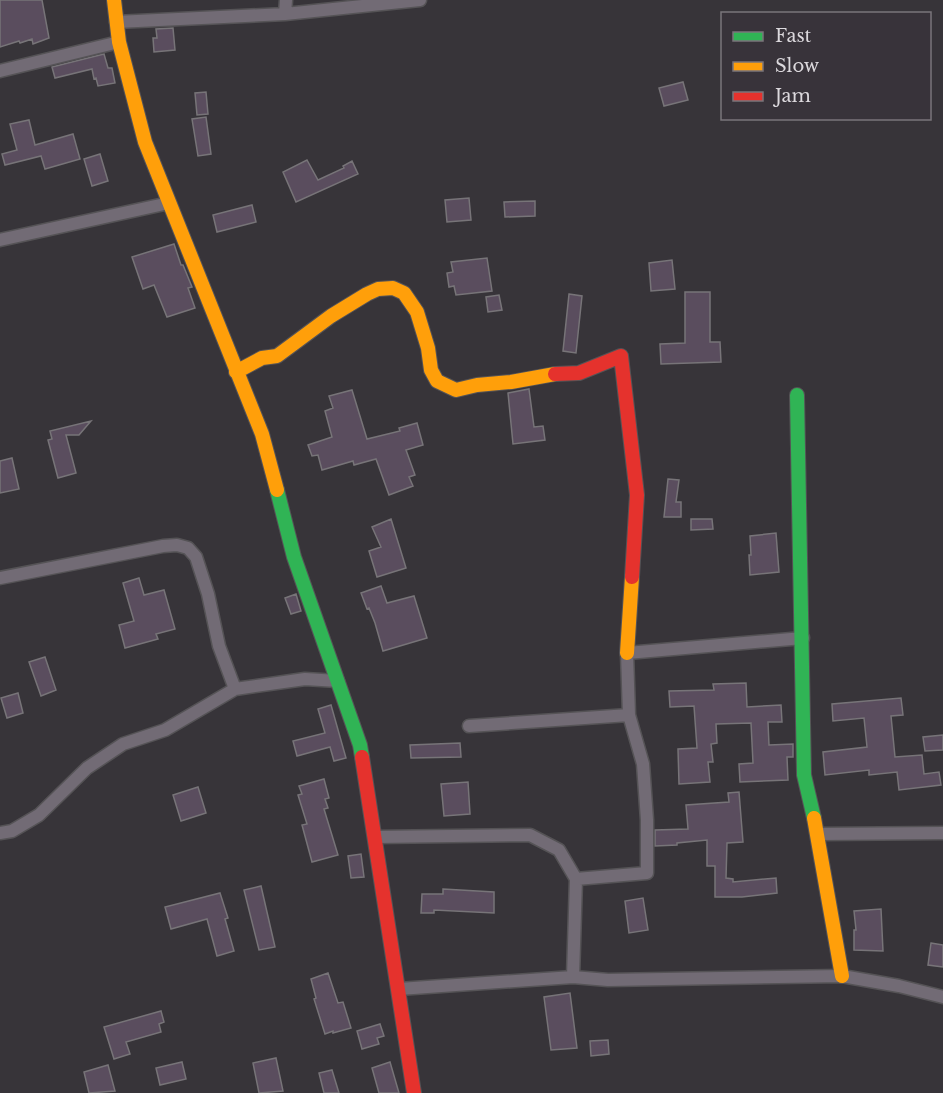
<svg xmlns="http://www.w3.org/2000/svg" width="943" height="1093" font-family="'Libre Baskerville',serif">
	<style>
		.building { fill: #5a4d5e; stroke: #777478; stroke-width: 1.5 }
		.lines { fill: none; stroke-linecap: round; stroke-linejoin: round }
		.street-casing { stroke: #555356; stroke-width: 15 }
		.fast-casing { stroke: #555356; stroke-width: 16 }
		.slow-casing { stroke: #555356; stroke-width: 16 }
		.jam-casing { stroke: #555356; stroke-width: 16 }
		.street { stroke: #726b75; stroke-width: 12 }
		.fast { stroke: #30b455; stroke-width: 14 }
		.slow { stroke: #ff9f0a; stroke-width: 14 }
		.jam { stroke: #e5322d; stroke-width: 14 }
	</style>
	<rect width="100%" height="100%" fill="#373439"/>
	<!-- building -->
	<path class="building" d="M0 0H42L49 38 33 44 32 39 20 43 19 41 0 47Z
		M173 28 175 50 154 52 153 38H157L156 29Z
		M104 54 108 68H112L115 83 98 86 96 78 94 79 92 69 55 78 52 67Z
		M683 82 688 100 664 106 659 88Z
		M206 92 208 114 197 115 195 93Z
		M206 117 211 154 198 156 192 119Z
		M29 120 35 145 73 134 80 159 45 169 41 156 5 165 2 154 17 150 10 124Z
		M100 154 108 181 92 186 84 159Z
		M307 160 318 180 344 168 343 166 352 161 358 174 296 202 283 172Z
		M469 198 471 220 447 222 445 200Z
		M535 201V216L505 217 504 202Z
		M252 205 256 222 217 232 213 215Z
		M174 244 181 265H183L192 287 188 288 195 308 167 317 154 285 143 289 132 257Z
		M487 258 492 291 456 295 454 286 449 287 447 273 453 272 451 262Z
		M672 260 675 289 651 291 649 263Z
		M685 292H710V342H720L721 362 661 364 660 344 685 343Z
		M569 294 582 296 576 353 563 351Z
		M499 295 502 310 488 312 486 297Z
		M529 389 534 427 543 426 545 440 513 444 508 393Z
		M352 390 367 439 400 431 399 428 417 423 423 445 406 450 415 475 409 477 413 486 389 495 376 459 354 465 353 461 322 470 318 455 312 456 308 445 332 437 325 411 333 408 329 396Z
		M91 421 79 435H66L76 473 58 478 48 440 52 439 50 431Z
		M12 458 19 489 0 493V461Z
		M668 479 679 480 676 502H681V517H664Z
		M391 519 406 568 377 577 369 551 381 547 372 527Z
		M691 519H712L713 529 691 530Z
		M776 533 779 572 750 575 749 555H751L750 536Z
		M139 578 144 595 164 590 175 629 156 634 158 639 125 648 119 625 134 621 123 583Z
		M381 586 387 603 414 596 427 638 383 651 375 623 369 608 367 609 361 593Z
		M296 594 301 611 291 614 285 598Z
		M45 657 56 690 41 696 29 662Z
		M746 683 747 707 781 705 782 722H768L769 745 793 744V757H787L788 780 740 782 739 764 753 763 751 723 716 724 717 743 711 744 713 762H708L710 782 679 784 678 749 697 748 694 706 670 707 669 691 714 690 713 684Z
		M18 693 23 713 7 718 1 698Z
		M901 698 903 715 891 716 895 757 922 755 924 774 939 772 941 785 899 790 897 772 869 775V770L825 775 823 752 867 747 864 718 833 721 832 704Z
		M331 705 346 758 334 761 330 747 297 756 293 741 325 733 318 709Z
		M943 735V750L925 751 923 737Z
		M460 743 461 757 411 758 410 745Z
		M324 779 329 798 325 799 328 808 324 809 338 855 312 862 302 825 307 824 298 795 302 794 299 786Z
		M468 782 470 814 444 816 441 784Z
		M198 787 206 813 181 821 173 795Z
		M739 792 743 842 727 843 726 878 733 879V882L776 878 777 893 742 897H715V866H707V840L677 843V845L655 846V830L688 829 686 805 729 802 728 793Z
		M361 854 364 877 351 878 348 856Z
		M261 886 275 947 259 950 244 890Z
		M443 889 494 892V913L434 910V913H421L422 894H443Z
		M220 893 228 918 225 919 234 951 217 956 207 919 171 929 165 907Z
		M643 898 648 930 629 933 625 901Z
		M881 909 883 951 854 950V930H856L854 911Z
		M931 943 943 945V967L928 965Z
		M328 973 338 1003 343 1002 351 1028 333 1033V1031L325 1034 314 999 316 998 311 979Z
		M570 993 577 1048 551 1050 544 997Z
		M161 1011 164 1022 159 1024 161 1032 126 1042 130 1054 114 1059 104 1027Z
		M380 1024 384 1036 377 1038 379 1044 362 1049 357 1031Z
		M608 1040 609 1054 591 1056 590 1041Z
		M276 1058 283 1091 259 1093 253 1063Z
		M182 1062 186 1079 160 1085 156 1068Z
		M390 1062 399 1093H379L372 1068Z
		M108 1065 115 1091 89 1093 84 1072Z
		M332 1070 339 1093H324L319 1073Z"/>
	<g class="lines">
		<defs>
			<path id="street" d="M285 14 286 0
				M116 22 285 14 420 0
				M0 71 119 42
				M0 240 169 203
				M0 578 163 546 177 545 188 548 196 557 208 594 219 646 235 689
				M469 726 629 715 627 653 803 638
				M0 833 12 831 39 815 87 768 123 744 165 730 235 689 305 679 338 681
				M818 834 943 833
				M375 837 530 835 559 850 576 879 573 977
				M576 879 647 873V820L643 764 629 715
				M399 989 573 977 608 980 842 976 899 986 943 997"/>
			<path id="fast" d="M797 395 804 775 814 818
				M277 490 294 557 360 745 362 757"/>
			<path id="slow" d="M114 0 119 42 145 142 262 434 277 490
				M236 372 262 358 277 356 331 316 367 294 378 289 393 288 404 293 417 312 428 348 431 370 437 381 456 390 477 385 511 382 555 374
				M627 653 632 577
				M814 818 842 976"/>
			<path id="jam" d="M555 374 579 373 621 356 637 495 632 577
				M362 757 414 1093"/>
		</defs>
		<!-- street casing -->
		<use href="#street" class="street-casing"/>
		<!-- fast casing -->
		<use href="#fast" class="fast-casing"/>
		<!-- slow casing -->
		<use href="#slow" class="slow-casing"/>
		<!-- jam casing -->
		<use href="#jam" class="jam-casing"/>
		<!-- street -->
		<use href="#street" class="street"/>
		<!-- fast -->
		<use href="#fast" class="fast"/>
		<!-- slow -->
		<use href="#slow" class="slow"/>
		<!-- jam -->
		<use href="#jam" class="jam"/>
	</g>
	<!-- legend -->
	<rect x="721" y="12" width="210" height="108" fill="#38333a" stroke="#7a757b" stroke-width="1.5"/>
	<rect x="733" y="32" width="30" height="9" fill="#30b455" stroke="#7a757b" stroke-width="1.5"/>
	<text x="775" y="42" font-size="18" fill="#dcd9dd">Fast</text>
	<rect x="733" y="62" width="30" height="9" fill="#ff9f0a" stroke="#7a757b" stroke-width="1.5"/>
	<text x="775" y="72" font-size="18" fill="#dcd9dd">Slow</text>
	<rect x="733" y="92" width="30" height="9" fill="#e5322d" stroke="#7a757b" stroke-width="1.5"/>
	<text x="775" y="102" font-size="18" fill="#dcd9dd">Jam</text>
</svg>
